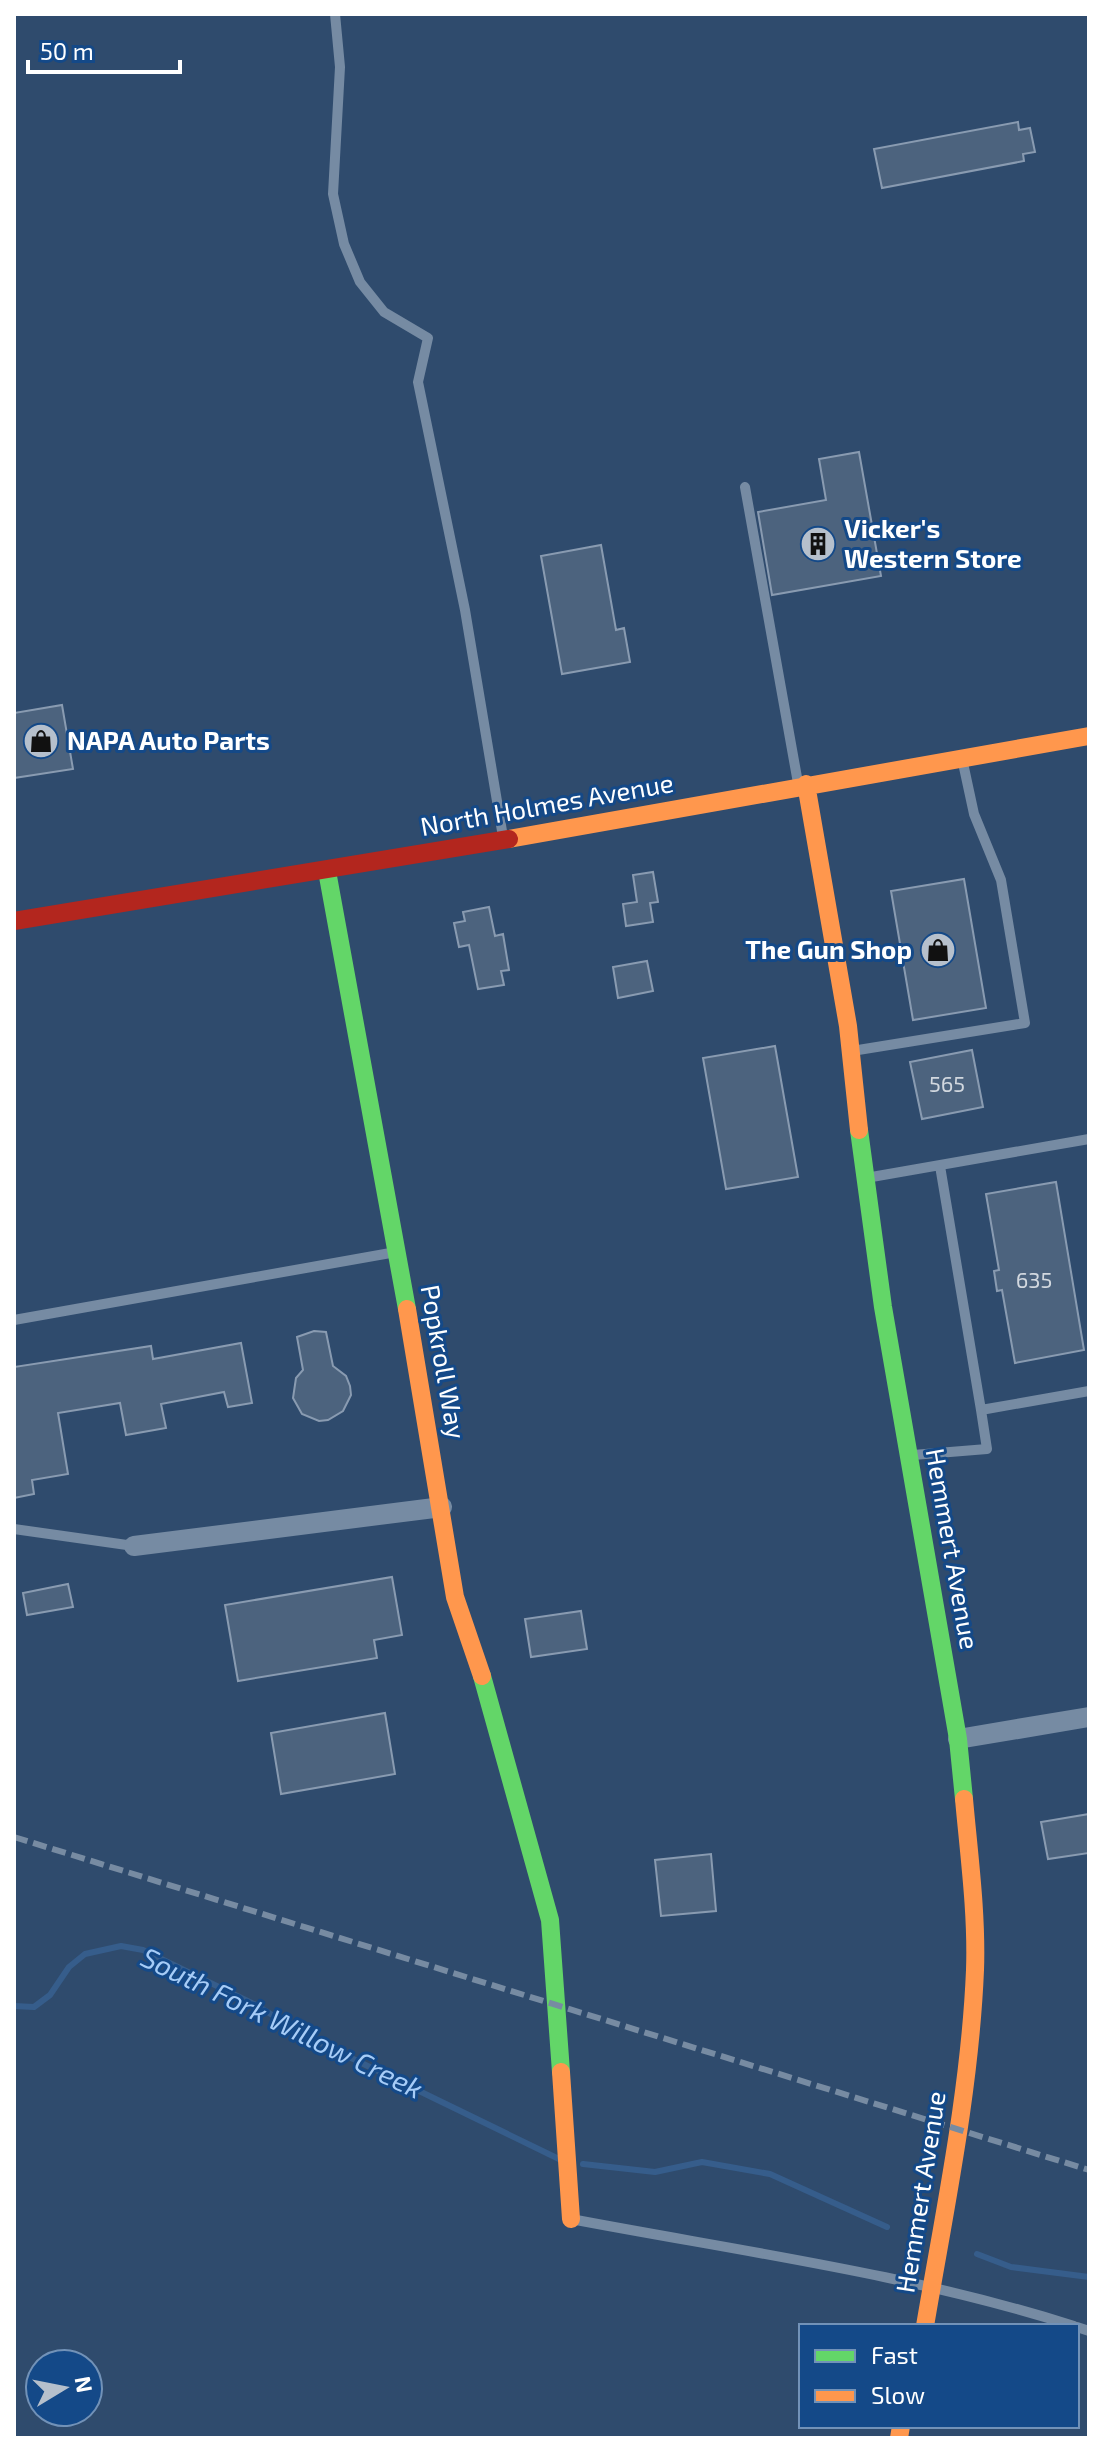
<svg xmlns="http://www.w3.org/2000/svg" width="1103" height="2452" font-family="'Exo 2',sans-serif">
	<style>
		.lines { fill: none; stroke-linecap: round; stroke-linejoin: round }
		.stream { stroke: #365d8b; stroke-width: 6 }
		.building { fill: #4c637e; stroke: #899bb1; stroke-width: 2 }
		.lane { stroke: #768ba3; stroke-width: 10 }
		.street { stroke: #768ba3; stroke-width: 20 }
		.fast { stroke: #63d668; stroke-width: 18 }
		.slow { stroke: #ff974d; stroke-width: 18 }
		.jam { stroke: #b3261e; stroke-width: 18 }
		.rail { stroke: #778ba2; stroke-width: 6; stroke-dasharray: 14 6; stroke-linecap: butt }
		.labels { text-anchor: middle; stroke-width: 6; stroke-linejoin: round; paint-order: stroke }
		.number-label { font-size: 22px; fill: #d2d8df }
		.poi-label { font-size: 26px; font-weight: bold; fill: #fff; stroke: #144988; text-anchor: start }
		.street-label { font-size: 26px; fill: #fff; stroke: #144988 }
		.water-label { font-size: 28px; font-style: italic; fill: #a6ccf7; stroke: #144988 }
	</style>
	<rect width="100%" height="100%" fill="#2f4b6d"/>
	<g class="lines">
		<!-- stream -->
		<path class="stream" d="M14 2006 34 2007 50 1995 69 1967 85 1954 121 1946 143 1950 256 2005 308 2037 559 2159
			M583 2164 655 2172 702 2162 770 2174 887 2227
			M977 2254 1011 2267 1089 2277"/>
	</g>
	<!-- building -->
	<path class="building" d="M1018 122 1019 130 1030 128 1035 152 1023 154 1024 161 882 188 874 149Z
		M859 452 881 576 772 595 758 512 826 500 819 459Z
		M601 545 616 630 624 628 630 662 562 674 541 556Z
		M62 705 73 769 14 778V713Z
		M653 872 658 902 650 903 653 922 626 926 623 904 637 902 633 875Z
		M964 879 986 1008 913 1020 891 891Z
		M489 907 495 936 503 934 509 970 501 971 504 985 478 989 469 945 459 947 454 923 465 921 463 912Z
		M647 961 653 991 618 998 613 967Z
		M775 1046 798 1177 726 1189 703 1058Z
		M972 1050 983 1107 922 1119 910 1062Z
		M1056 1182 1084 1350 1015 1363 1002 1290 997 1291 994 1271 999 1270 986 1194Z
		M314 1331 326 1332 333 1366 346 1376 350 1386 351 1395 343 1411 328 1420 319 1421 302 1414 293 1398 296 1378 303 1370 297 1337Z
		M241 1343 252 1403 228 1407 224 1392 161 1404 166 1428 126 1435 120 1403 58 1413 68 1474 32 1480 34 1494 14 1498V1367L151 1346 153 1359Z
		M392 1577 402 1635 374 1640 377 1658 238 1681 225 1605Z
		M68 1584 73 1607 27 1615 23 1593Z
		M581 1611 587 1649 531 1657 525 1619Z
		M385 1713 395 1774 281 1794 271 1733Z
		M1089 1814V1853L1048 1859 1041 1822Z
		M711 1854 716 1911 661 1916 655 1860Z"/>
	<g class="lines">
		<!-- lane -->
		<path class="lane" d="M335 14 340 67 333 194 344 244 360 282 384 312 428 338 418 382 465 610 503 837
			M745 487 798 783
			M852 1051 1025 1023 1001 880 974 814 963 763
			M940 1166 981 1410 1089 1391
			M866 1178 1089 1139
			M14 1320 396 1252
			M913 1455 987 1449 981 1410
			M14 1529 134 1546
			M571 2219C739 2251 911 2274 1074 2326
			M1077 2327 1089 2331"/>
		<!-- street -->
		<path class="street" d="M134 1546 442 1507
			M958 1739 1089 1717"/>
		<!-- fast -->
		<path class="fast" d="M327 871 407 1309
			M859 1130 883 1307 958 1739 964 1799
			M482 1676 550 1920 561 2072"/>
		<!-- slow -->
		<path class="slow" d="M806 784 848 1026 859 1130
			M509 839 1089 736
			M407 1309 455 1597 482 1676
			M561 2072 571 2219
			M925 2326C945 2208 970 2090 975 1970 977 1914 969 1855 964 1799
			M899 2438 901 2426"/>
		<!-- jam -->
		<path class="jam" d="M14 921 509 839"/>
		<!-- rail -->
		<path class="rail" d="M14 1837 1089 2170"/>
	</g>
	<!-- icons -->
	<defs>
		<symbol id="building-disc" viewBox="-11 -11 22 22"><circle r="9.5" fill="#b6c0cc" stroke="#144988"/><path d="M-4-6H4V6H1V3H-1V6H-4ZM-2.5-4.3h1.7v1.8h-1.7ZM.8-4.3h1.7v1.8H.8ZM-2.5-1h1.7V.8h-1.7ZM.8-1h1.7V.8H.8Z" fill="#111"/></symbol>
		<symbol id="shop-disc" viewBox="-11 -11 22 22"><circle r="9.5" fill="#b6c0cc" stroke="#144988"/><path d="M-5-2.5h2.3a2.7 3.5 0 0 1 5.4 0H5L5.5 6h-11ZM-1.5-2.5h3a1.5 2.3 0 0 0-3 0Z" fill="#111"/></symbol>
	</defs>
	<g fill-rule="evenodd">
		<use href="#building-disc" x="798" y="524" width="40" height="40"/>
		<use href="#shop-disc" x="21" y="721" width="40" height="40"/>
		<use href="#shop-disc" x="918" y="930" width="40" height="40"/>
	</g>
	<g class="labels">
		<!-- number labels -->
		<g class="number-label">
			<text x="947" y="1092">565</text>
			<text x="1034" y="1288">635</text>
		</g>
		<!-- poi labels -->
		<g class="poi-label">
			<text x="844" y="538">Vicker's<tspan x="844" dy="30">Western Store</tspan></text>
			<text x="67" y="750">NAPA Auto Parts</text>
			<text x="912" y="959" text-anchor="end">The Gun Shop</text>
		</g>
		<!-- street labels -->
		<g class="street-label">
			<text transform="translate(547 805) rotate(-10)" y="9">North Holmes Avenue</text>
			<text transform="translate(443 1362) rotate(80)" y="9">Popkroll Way</text>
			<text transform="translate(952 1549) rotate(80)" y="9">Hemmert Avenue</text>
			<text transform="translate(921 2192) rotate(-81)" y="9">Hemmert Avenue</text>
		</g>
		<!-- water labels -->
		<g class="water-label">
			<text transform="translate(282 2023) rotate(26)" y="10">South Fork Willow Creek</text>
		</g>
	</g>
	<!-- border -->
	<rect width="1103" height="2452" fill="none" stroke="#ffffff" stroke-width="32"/>
	<!-- legend -->
	<rect x="799" y="2324" width="280" height="104" fill="#144988" stroke="#7292b8" stroke-width="2"/>
	<rect x="815" y="2350" width="40" height="12" fill="#63d668" stroke="#7292b8" stroke-width="2"/>
	<text x="871" y="2364" font-size="24" fill="#ffffff">Fast</text>
	<rect x="815" y="2390" width="40" height="12" fill="#ff974d" stroke="#7292b8" stroke-width="2"/>
	<text x="871" y="2404" font-size="24" fill="#ffffff">Slow</text>
	<!-- north arrow -->
	<g transform="translate(64 2388) rotate(80)"><circle r="38" fill="#144988" stroke="#7292b8" stroke-width="2"/>
	<path d="M0-6L14 30L0 20L-14 30Z" fill="#b6c0cc"/>
	<text y="-12" font-size="22" font-weight="bold" text-anchor="middle" fill="#ffffff">N</text>
	</g>
	<!-- scale -->
	<path d="M28 60v12h152v-12" fill="none" stroke="#ffffff" stroke-width="4"/>
	<text x="40" y="60" font-size="24" fill="#ffffff" stroke="#144988" stroke-width="6" paint-order="stroke">50 m</text>
</svg>
